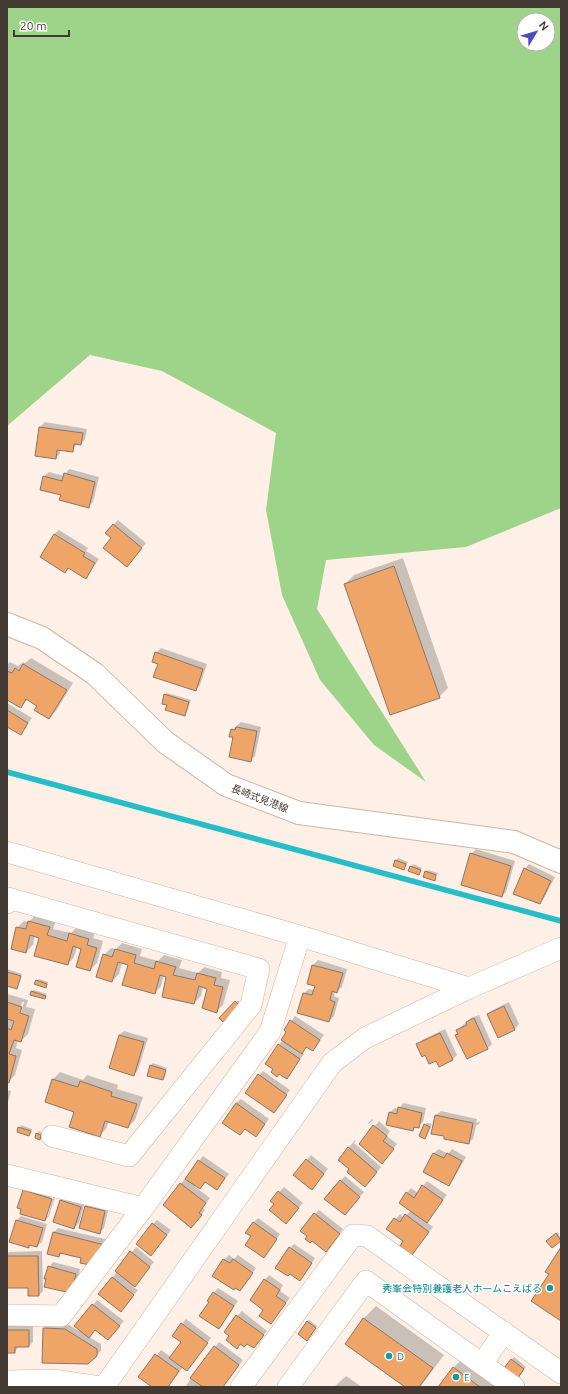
<svg xmlns="http://www.w3.org/2000/svg" width="568" height="1394" font-family="Ubuntu,'Noto Sans JP',sans-serif">
	<style>
		.forest { fill: #9dd489; fill-rule: evenodd }
		.shadow { fill: #0003; fill-rule: evenodd }
		.lines { fill: none; stroke-linecap: round; stroke-linejoin: round }
		.stream { stroke: #26bdc7; stroke-width: 5.5 }
		.building { fill: #efa468; stroke: #8a7667 }
		.minor-casing { stroke: #ccb5a6; stroke-width: 22 }
		.major-casing { stroke: #ccb5a6; stroke-width: 24 }
		.minor { stroke: #fff; stroke-width: 21 }
		.major { stroke: #fff; stroke-width: 22 }
		.culture-dot { fill: #0f9aa8; stroke: #fff; stroke-width: 1.5 }
		.labels { text-anchor: middle; stroke-width: 3; stroke-linejoin: round; paint-order: stroke }
		.street-label { font-size: 10px; fill: #443a34; stroke: #fff }
		.culture-label { font-size: 10px; fill: #0d838f; stroke: #fff; text-anchor: start }
	</style>
	<rect width="100%" height="100%" fill="#fef0e7"/>
	<!-- forest -->
	<path class="forest" d="M7 7H561V508L466 547 326 560 317 609 426 782 374 745 320 680 282 595 266 510 276 433 162 371 90 355 7 426ZM524 20H548V44H524Z"/>
	<!-- shadow -->
	<path class="shadow" d="M45 422 87 429 85 439 81 444 77 443 72 451 60 449V454L55 458 36 455 40 427Z
		M69 469 99 477 93 502 88 507 62 495 41 489 44 476 49 472 64 476Z
		M118 520 146 543 131 561 113 537V525Z
		M59 530 88 548 86 551 99 559 86 578 69 568 65 572 54 534Z
		M403 558 448 688 439 697 345 584 354 575Z
		M161 648 207 664 200 685 195 690 159 663 156 653Z
		M31 658 73 683 56 711 49 718 38 705 28 699 21 707 7 699V665L10 662 18 666 23 662 25 663Z
		M167 693 191 700 185 715 168 704 165 695Z
		M7 703 32 718 20 734 7 726Z
		M241 722 261 727 255 756 250 760 235 737 232 730Z
		M476 849 515 861 506 892 502 896 471 854Z
		M398 858 408 862 404 869 396 860Z
		M413 864 422 868 419 874 410 871Z
		M529 864 555 877 544 898 540 903 525 869Z
		M428 870 438 873 434 879 426 872Z
		M36 914 56 920 53 929 71 933 77 927 95 932 93 938 103 941 97 963 90 970 82 948 77 947 74 957 68 964 40 938 35 936 33 945 26 952 17 928 24 921 29 922Z
		M122 943 142 949 140 956 158 961 164 955 182 960 179 968 198 973 204 967 222 972 221 978 230 980 223 1005 216 1011 208 988 203 987 201 996 194 1003 168 976 164 975 161 986 155 993 129 965 122 963 119 974 112 981 104 955 111 948 116 949Z
		M318 960 347 969 342 987 337 991H335L334 996 339 998 334 1016 329 1021 299 1012 304 993 309 989 315 990 316 985 308 983 313 965Z
		M7 969 22 974 17 988 7 985Z
		M39 979 48 982V984L45 986 37 981Z
		M34 990 47 994 46 996 44 998 32 992Z
		M7 994 28 1000 26 1007 35 1009 28 1034 21 1041 18 1040 16 1048 22 1050 15 1075 8 1082ZM22 1002H24L21 1014H19Z
		M238 1000 240 1003 220 1018Z
		M509 1002 519 1024 515 1029 499 1036 488 1014 493 1010Z
		M479 1015 492 1044 488 1048 468 1058 456 1035 459 1033 457 1030 471 1018Z
		M295 1016 324 1035 313 1050 307 1046 302 1052 304 1054 287 1078 274 1069 279 1045 288 1032 285 1030Z
		M445 1029 457 1055 452 1060H436L426 1054 417 1045 422 1040Z
		M124 1031 148 1038 138 1070 134 1075 119 1035Z
		M153 1063 167 1068 163 1079 151 1065Z
		M263 1071 290 1090 274 1111 259 1075Z
		M60 1072 83 1080 87 1075 118 1085 117 1089 143 1097 135 1120 128 1127 109 1121 106 1129 99 1136 75 1111 46 1101 53 1079Z
		M7 1090 11 1091 7 1106Z
		M241 1099 269 1119 256 1136 236 1103Z
		M403 1103 426 1108 423 1122 412 1130 390 1112 395 1108 399 1109Z
		M441 1111 477 1119 476 1123 480 1121 479 1124 476 1126 473 1139 468 1143 436 1115Z
		M372 1119 373 1120 369 1124 368 1123Z
		M379 1121 390 1131 387 1136 397 1144 386 1158 360 1144Z
		M427 1123 432 1124 425 1138V1125Z
		M21 1125 32 1129 31 1133 29 1135 18 1131Z
		M39 1131 43 1133 39 1139 36 1138Z
		M355 1140 356 1141 354 1143 381 1167 369 1182 339 1159Z
		M439 1149 448 1154 452 1149 466 1157 453 1180 449 1185 424 1172 434 1153Z
		M311 1155 328 1169 316 1184 307 1160Z
		M203 1156 229 1174 217 1189 206 1182 200 1188 195 1184 194 1186 210 1198 203 1208 205 1210 196 1222 164 1205Z
		M345 1176 364 1192 349 1210 340 1181Z
		M427 1181 447 1195 426 1222 433 1227 412 1254 405 1241 388 1229 400 1214 404 1218 411 1210 407 1193 411 1188 418 1193Z
		M28 1186 56 1194 49 1216 45 1220 24 1190ZM52 1193 54 1194 48 1216H46Z
		M284 1187 303 1203 290 1218 271 1201Z
		M65 1196 85 1202 79 1223 74 1228 61 1201Z
		M90 1202 109 1207 104 1228 99 1233 85 1206Z
		M319 1210 343 1229 330 1246 315 1214Z
		M21 1216 47 1224 42 1242 37 1246 30 1244 28 1247 16 1221Z
		M258 1218 280 1234 268 1252 253 1223Z
		M157 1220 171 1230 151 1255 153 1224Z
		M58 1228 109 1240 108 1244 82 1258 62 1253 59 1256 54 1232Z
		M558 1232 561 1240 552 1247 549 1239Z
		M294 1244 315 1258 304 1275 290 1248Z
		M136 1247 154 1262 133 1287 138 1290 125 1306 112 1278Z
		M42 1251 43 1291 39 1295 29 1287H7V1254L9 1252Z
		M229 1255 234 1259 238 1255 256 1268 240 1290 224 1260Z
		M53 1262 80 1269 76 1288 49 1267Z
		M269 1275 283 1285 280 1291 290 1298 271 1323 265 1309V1280Z
		M218 1288 238 1301 219 1328 208 1300Z
		M97 1300 124 1321 108 1339 96 1329 89 1337 101 1344V1351L96 1356 44 1329 48 1324 69 1325 79 1331 93 1305Z
		M376 1306 444 1355 420 1387H407L346 1343 364 1318Z
		M242 1311 267 1331 254 1347 248 1343H241L237 1347 230 1335 237 1316Z
		M186 1319 211 1338 191 1365 187 1370 183 1367 168 1387H154L140 1376 161 1350 171 1357 182 1342V1324Z
		M309 1320 317 1326 309 1338 307 1322Z
		M7 1326H33V1342L29 1346H19L15 1352H7Z
		M219 1342 243 1360 223 1387H185Z
		M466 1355 508 1387H439L454 1367Z
		M514 1357 526 1367 520 1375 512 1359Z
		M346 1376 362 1387H334Z"/>
	<g class="lines">
		<!-- stream -->
		<path class="stream" d="M7 772 561 921"/>
	</g>
	<!-- building -->
	<path class="building" d="M39 427 83 433 81 445 74 444 73 452 57 450 56 459 35 456Z
		M64 473 95 482 89 508 59 500 61 495 40 490 43 476 62 481Z
		M113 524 142 548 127 567 103 548 111 538 105 533Z
		M54 534 85 553 83 556 95 563 86 579 68 568 65 573 40 557Z
		M394 566 440 698 390 715 344 584Z
		M155 652 203 669 196 691 153 677 158 664 152 662Z
		M23 664 67 690 49 719 34 710 37 706 26 699 21 708 7 700V671L12 673 15 668 19 671Z
		M164 694 189 702 185 716 165 710 167 705 162 704Z
		M7 710 28 723 21 735 7 727Z
		M236 727 257 731 251 762 229 757 233 737H229L231 729 235 730Z
		M470 853 511 866 502 897 461 885Z
		M395 860 406 864 404 870 393 866Z
		M410 866 421 870 419 875 408 871Z
		M524 868 551 881 540 904 513 894Z
		M425 871 436 875 435 881 423 877Z
		M28 921 50 927 47 935 67 941 69 933 89 939 87 945 97 948 90 971 76 967 81 949 73 946 68 965 34 956 39 938 30 935 26 953 11 949 16 927 26 929Z
		M115 949 136 955 134 963 154 969 156 961 176 967 173 975 195 980 197 973 216 978 214 985 223 987 217 1013 202 1008 207 989 199 986 194 1004 162 997 166 977 160 975 155 994 122 985 128 965 118 962 112 982 96 977 103 954 112 957Z
		M312 965 343 973 337 993 332 991 330 1000 335 1002 329 1022 297 1013 303 993 312 995 315 986 307 984Z
		M7 972 21 976 17 989 7 986Z
		M36 980 47 984 46 988 34 984Z
		M31 991 46 996 45 999 30 995Z
		M235 1001 239 1005 223 1022 219 1018Z
		M7 1002 22 1007 20 1013 29 1016 21 1042 14 1040 9 1054 16 1056 9 1083 7 1082V1028L11 1030 14 1021 7 1019Z
		M504 1006 515 1030 498 1038 487 1014Z
		M474 1018 488 1049 467 1059 455 1035 458 1034 456 1030 467 1025 466 1022Z
		M290 1020 320 1040 313 1051 306 1047 302 1054 281 1040 286 1032 284 1030Z
		M440 1033 453 1060 439 1067 436 1061 429 1064 425 1055 422 1057 416 1044Z
		M119 1035 144 1042 134 1076 109 1068Z
		M278 1044 300 1059 287 1079 279 1074 277 1077 271 1072 273 1069 265 1064Z
		M150 1065 166 1070 163 1080 147 1076Z
		M258 1074 287 1095 274 1113 245 1093Z
		M52 1079 78 1087 80 1081 112 1092 111 1096 137 1104 128 1128 105 1121 100 1137 69 1127 74 1112 45 1102Z
		M236 1103 265 1124 256 1137 245 1129 240 1135 222 1123Z
		M398 1107 422 1113 419 1128 414 1127 413 1131 386 1125 389 1112 397 1114Z
		M435 1115 473 1123 469 1144 444 1139V1136L431 1134Z
		M424 1124 430 1127 425 1139 419 1136Z
		M373 1125 387 1136 383 1141 394 1149 382 1164 359 1144Z
		M18 1127 31 1131 29 1136 17 1132Z
		M36 1133 41 1135 40 1140 35 1138Z
		M348 1147 377 1172 365 1187 347 1172 349 1169 338 1160Z
		M433 1153 444 1158 447 1153 462 1161 449 1186 423 1172Z
		M306 1159 324 1174 312 1190 293 1175Z
		M198 1160 225 1178 217 1190 205 1182 200 1189 185 1179Z
		M340 1180 360 1197 345 1215 324 1199Z
		M180 1183 206 1203 199 1213 202 1215 191 1228 163 1205Z
		M422 1185 443 1200 427 1223 399 1203 406 1192 414 1198Z
		M23 1190 52 1199 45 1221 20 1214 21 1209 17 1208Z
		M278 1191 299 1208 286 1224 269 1210 274 1204 270 1201Z
		M60 1200 81 1207 74 1229 53 1222Z
		M85 1206 105 1211 100 1234 79 1228Z
		M314 1213 340 1234 326 1252 312 1241 310 1243 305 1239 307 1236 300 1231Z
		M405 1214 429 1232 412 1255 400 1246 403 1241 386 1229 394 1218 400 1222Z
		M16 1220 43 1228 37 1247 29 1245V1248L9 1242Z
		M253 1222 277 1239 264 1258 245 1245 251 1236 245 1233Z
		M152 1223 167 1235 151 1256 136 1244Z
		M53 1232 105 1245 104 1250 99 1248 96 1259 90 1265 80 1263 81 1258 60 1253 59 1257 47 1254Z
		M556 1233 561 1241 552 1248 546 1241Z
		M289 1247 312 1263 300 1281 290 1274 288 1276 275 1268Z
		M561 1247V1321L531 1301 549 1274 545 1272Z
		M130 1251 150 1267 135 1287 115 1271Z
		M7 1256H38L39 1296H28V1288H7Z
		M223 1259 230 1263 233 1259 253 1273 240 1291 235 1288 234 1290 212 1276Z
		M48 1266 76 1274 71 1293 44 1287 46 1279H44Z
		M112 1277 134 1295 121 1312 98 1294Z
		M264 1279 280 1290 276 1296 286 1303 271 1324 259 1316 263 1310 250 1300Z
		M213 1292 234 1306 219 1329 199 1316 209 1302 207 1301Z
		M92 1304 120 1326 108 1340 95 1330 89 1338 74 1326Z
		M236 1315 264 1335 254 1348 247 1344 244 1347 240 1344 237 1349 226 1340 229 1336 224 1332Z
		M363 1318 433 1368 419 1387H405L345 1344Z
		M307 1321 316 1328 307 1341 298 1334Z
		M181 1323 208 1343 187 1371 169 1358 181 1342 172 1336Z
		M43 1328 65 1329 97 1349V1356L88 1364 42 1363Z
		M7 1330H29V1347H15V1353H7Z
		M214 1346 239 1365 223 1387H203L190 1378Z
		M155 1354 179 1371 168 1387H152L138 1377Z
		M511 1359 524 1369 518 1378 504 1368Z
		M453 1367 480 1387H438Z"/>
	<g class="lines">
		<defs>
			<path id="minor" d="M7 852 300 936 469 988
				M7 903 8 898 259 969 251 1005 129 1156 52 1136
				M7 1175 143 1208 270 1032 300 936
				M7 1315 61 1316 143 1208
				M482 1364 504 1332
				M7 1381 53 1380 100 1387
				M104 1387 332 1063 365 1038 469 988 561 948
				M241 1387 353 1235 367 1236 561 1373
				M288 1387 366 1281 514 1387"/>
			<path id="major" d="M7 624 42 638 95 674 165 742 226 785 299 813 514 842 561 862"/>
		</defs>
		<!-- minor casing -->
		<use href="#minor" class="minor-casing"/>
		<!-- major casing -->
		<use href="#major" class="major-casing"/>
		<!-- minor -->
		<use href="#minor" class="minor"/>
		<!-- major -->
		<use href="#major" class="major"/>
	</g>
	<!-- markers -->
	<g class="culture-dot">
		<circle cx="550" cy="1288" r="4"/>
		<circle cx="389" cy="1356" r="4"/>
		<circle cx="456" cy="1377" r="4"/>
	</g>
	<g class="labels">
		<!-- street labels -->
		<g class="street-label">
			<text transform="translate(260 798) rotate(21)" y="4">長崎式見港線</text>
		</g>
		<!-- culture labels -->
		<g class="culture-label">
			<text x="542" y="1292" text-anchor="end">秀峯会特別養護老人ホームこえばる</text>
			<text x="397" y="1360">D</text>
			<text x="464" y="1381">E</text>
		</g>
	</g>
	<!-- border -->
	<rect width="568" height="1394" fill="none" stroke="#443a34" stroke-width="16"/>
	<!-- north arrow -->
	<g transform="translate(536 32) rotate(52)"><circle r="19" fill="#ffffff" stroke="#b4b0ae"/>
	<path d="M0-3L7 15L0 10L-7 15Z" fill="#4e4cc3"/>
	<text y="-6" font-size="11" font-weight="bold" text-anchor="middle" fill="#443a34">N</text>
	</g>
	<!-- scale -->
	<path d="M14 30v6h55v-6" fill="none" stroke="#443a34" stroke-width="2"/>
	<text x="20" y="30" font-size="12" fill="#443a34" stroke="#ffffff" stroke-width="3" paint-order="stroke">20 m</text>
</svg>
